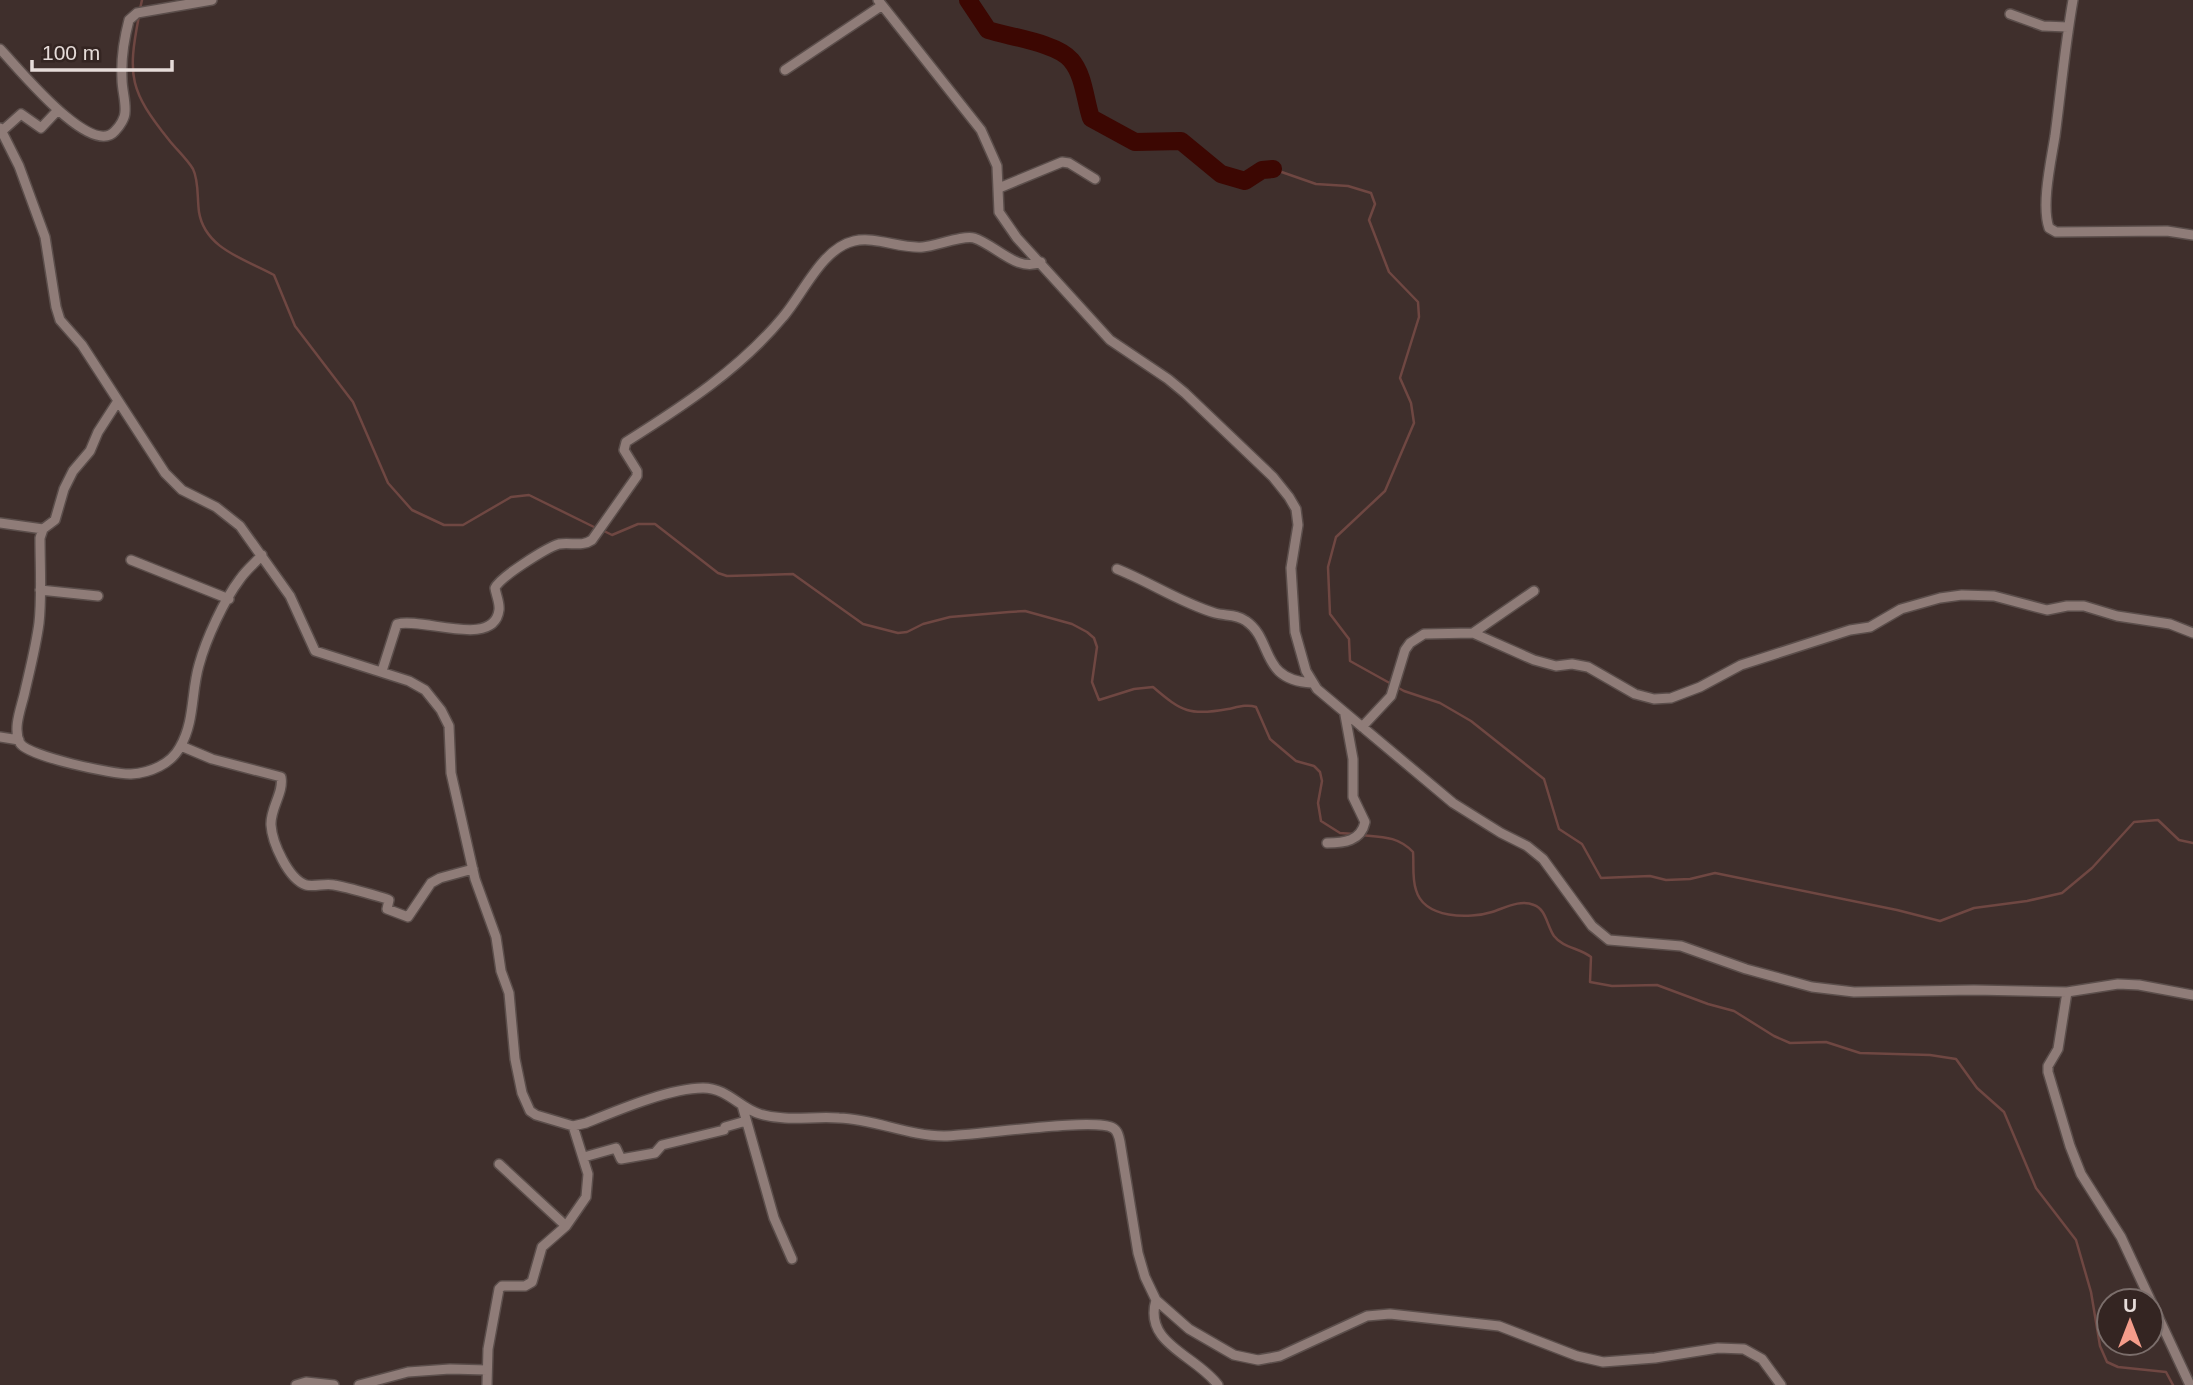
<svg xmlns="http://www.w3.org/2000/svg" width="2193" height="1385" font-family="Arial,sans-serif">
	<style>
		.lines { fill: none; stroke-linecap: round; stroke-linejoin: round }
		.stream { stroke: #6f4742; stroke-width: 2.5 }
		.river { stroke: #3c0702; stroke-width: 18 }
		.street-casing { stroke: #5b4e4b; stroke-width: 12 }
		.street { stroke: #8f7c78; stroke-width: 9 }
	</style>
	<rect width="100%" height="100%" fill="#3f2f2c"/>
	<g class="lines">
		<!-- stream -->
		<path class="stream" d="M140 9 142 0
			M139 16C127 77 130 91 169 140 176 149 187 159 193 169 199 181 197 198 199 212 205 249 245 259 274 275L295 326 353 402 388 483 412 510 444 525H463L511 497 529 495 596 528
			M1273 169 1316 184 1348 186 1371 193 1375 204 1369 220 1389 272 1418 302 1419 317 1400 378 1411 403 1414 423 1385 491 1336 537 1328 567 1330 614 1349 639 1350 661 1404 691 1440 703 1471 721 1544 779 1559 829 1582 844 1601 878 1650 876 1666 880 1690 879 1715 873 1897 910 1940 921 1974 908 2027 901 2062 893 2092 868 2134 822 2158 820 2179 840 2193 843
			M602 530 612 535 638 524H655L718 573 727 576 793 574 863 624 898 633 907 632 923 624 950 617 1009 612 1025 611 1072 624 1087 632 1094 638 1097 647 1092 682 1099 700 1134 689 1153 687C1182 712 1190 716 1228 709 1238 707 1247 704 1256 707L1270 739 1296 761 1314 766 1320 772 1322 781 1318 803 1321 821 1340 833 1354 834
			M1360 835C1382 837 1398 836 1413 852 1414 864 1412 879 1416 890 1424 919 1470 919 1492 912 1505 908 1520 899 1534 905 1546 909 1547 926 1554 936 1563 948 1580 948 1591 957L1590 982 1612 986 1657 985 1708 1004 1734 1011 1774 1036 1790 1043 1826 1042 1860 1053 1930 1055 1956 1059 1977 1088 2004 1112 2036 1188 2076 1240 2091 1292 2100 1346 2107 1362 2118 1367 2166 1372 2173 1385"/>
		<!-- river -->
		<path class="river" d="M968 0 988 30C1010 37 1057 43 1071 60 1084 75 1085 100 1091 118L1135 142 1181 141 1221 174 1245 181 1262 170 1273 169"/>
		<defs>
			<path id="street" d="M878 0 981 130 997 166 999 212 1017 238 1110 340 1168 379 1185 393 1273 477 1289 497 1296 509 1298 525 1291 568 1295 632 1306 671 1317 689 1453 803 1501 833 1527 846 1543 859 1592 926 1609 940 1681 946 1746 969 1812 987 1854 992 1974 990 2067 992 2118 984 2139 985 2193 995
				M2073 0C2065 45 2061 90 2055 136 2051 161 2041 205 2049 228L2056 232 2167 231 2193 235
				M2010 14 2043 26 2068 27
				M0 49C16 65 91 159 115 131 120 126 125 118 125 112 126 101 122 90 122 79 121 60 124 39 129 20L137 13 212 0
				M785 70 881 6
				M0 128 19 166 45 237 56 307 60 320 82 345 165 473 182 490 216 507 240 526 290 596 315 651 409 681 425 690 441 710 449 726 451 773 475 879 496 937 501 971 509 993 515 1059 522 1093 530 1111 536 1115 573 1126 586 1123C618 1110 670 1088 703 1088 728 1088 739 1108 760 1114 786 1122 812 1116 839 1118 875 1119 908 1136 944 1136 974 1136 1094 1117 1113 1128 1118 1131 1119 1137 1120 1142L1138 1253 1145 1277 1156 1300 1189 1329 1234 1355 1258 1360 1280 1356 1367 1316 1390 1314 1499 1326 1577 1356 1603 1362 1655 1358 1718 1348 1744 1349 1762 1359 1781 1385
				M2 131 21 114 41 128 58 110
				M999 188 1062 162 1069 163 1095 179
				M0 523 43 529 40 538C40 566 42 596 39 623 36 646 30 669 25 691 22 706 12 728 20 743 26 756 115 775 131 774 150 773 171 764 180 747 195 721 191 692 199 665 206 639 224 600 240 579 246 570 255 563 262 555
				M43 529 55 520 64 489 73 471 90 451 98 432 118 401
				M131 560 229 599
				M1117 569C1150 582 1181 603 1215 613 1225 616 1237 614 1246 621 1274 640 1259 680 1312 683
				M40 590 98 596
				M1473 633 1534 591
				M382 671 397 624C423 617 494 649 499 610 500 603 496 595 495 588 500 577 546 548 559 544 571 542 582 547 592 540L637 476V471L624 450 626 442C683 406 740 369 783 317 803 294 822 248 854 241 876 236 900 249 923 247 936 246 963 235 974 238 996 245 1017 273 1041 262
				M1362 727 1391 696 1405 650 1410 643 1424 634 1473 633 1534 660 1556 666 1572 664 1588 667 1635 694 1654 699 1671 698 1700 687 1741 665 1850 630 1870 627 1901 609 1940 598 1962 595 1994 596 2047 610 2067 606H2084L2117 616 2170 624 2193 633
				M0 737 19 740
				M181 746 212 759 281 777C284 793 270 808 271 825 272 842 288 879 306 885 315 887 325 883 334 885 351 888 370 894 387 899L389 900 387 909 408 917 431 883 440 878 473 869
				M1327 843C1344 843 1361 841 1365 822L1353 797V759L1345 715
				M2067 992 2058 1049 2048 1066V1072L2070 1146 2081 1174 2121 1237 2190 1385
				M742 1105 774 1218 792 1259
				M584 1157 616 1148 621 1159 655 1153 662 1145 724 1130 725 1127 746 1121
				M499 1164 566 1226
				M1156 1300C1143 1344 1196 1355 1218 1385
				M296 1385 306 1382 334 1385
				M359 1385 408 1372 450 1369 487 1370
				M487 1385 488 1349 499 1289 502 1286H525L532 1282 542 1247 566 1226 586 1197 588 1174 573 1126"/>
		</defs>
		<!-- street casing -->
		<use href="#street" class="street-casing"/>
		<!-- street -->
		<use href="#street" class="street"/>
	</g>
	<!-- north arrow -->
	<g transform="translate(2130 1322)"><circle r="33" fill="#342522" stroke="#7b6e6b" stroke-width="2"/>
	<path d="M0-5L12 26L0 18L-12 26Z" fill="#f49d8b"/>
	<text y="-10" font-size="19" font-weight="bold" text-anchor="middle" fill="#e6dcd9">U</text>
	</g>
	<!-- scale -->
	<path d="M32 60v10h140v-10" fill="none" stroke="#e6dcd9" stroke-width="3.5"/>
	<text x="42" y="60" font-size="21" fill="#e6dcd9" stroke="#342522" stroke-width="5" paint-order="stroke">100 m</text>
</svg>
